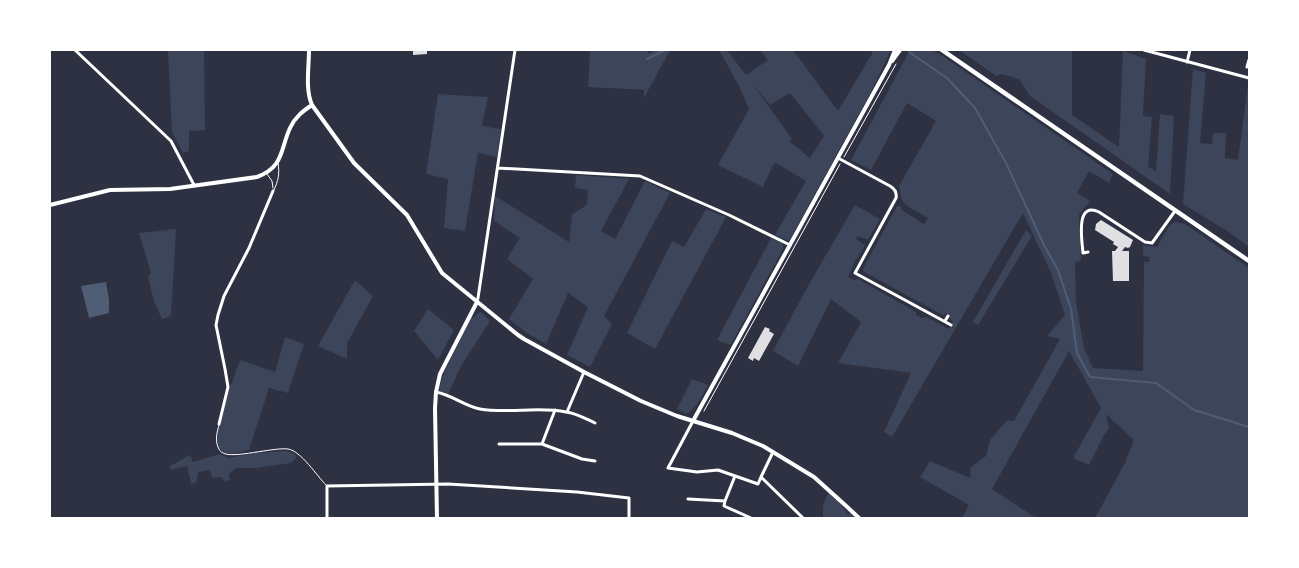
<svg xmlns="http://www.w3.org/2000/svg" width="1299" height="568" font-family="'Work Sans',sans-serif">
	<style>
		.green { fill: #3c4559; fill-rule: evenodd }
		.water { fill: #4f5d75 }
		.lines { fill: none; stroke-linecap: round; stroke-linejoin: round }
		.stream { stroke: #4f5d75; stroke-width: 2 }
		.building { fill: #e0e0e3 }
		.path { stroke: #fff; stroke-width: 1 }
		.service { stroke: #fff; stroke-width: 1 }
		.minor { stroke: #fff; stroke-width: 3 }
		.tertiary { stroke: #fff; stroke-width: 4 }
		.primary { stroke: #fff; stroke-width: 4.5 }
	</style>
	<rect width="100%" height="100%" fill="#2d3142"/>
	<!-- green -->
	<path class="green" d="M168 50H204L205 130 189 131V151L183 153 172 132Z
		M590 50H648V54L656 50H672L669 52 644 98V90L588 87Z
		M719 50H727L746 75 768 60 760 50H793L838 111 873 52 870 50H891L871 92 789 241 775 235 806 181 776 163 773 165 763 187 718 165 749 109 739 86ZM752 83 770 105 790 93 824 136 810 158 789 141 792 139Z
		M910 50H932L944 57 1113 174 1109 183 1089 171 1077 193 1090 201 1079 215 1081 261 1075 262 1076 303 1084 348 1093 368 1143 371 1144 262H1149L1150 257 1143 256V245L1157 247 1169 226 1175 222 1185 224 1249 268V518H1095L1125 463 1134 440 1106 414 1109 428 1103 437 1089 465 1073 458 1101 408 1069 351 992 489 1036 518H962L969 505 920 477 930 461 970 478 971 467 986 456 990 440 1007 420 1014 421 1060 339 1047 336 1065 315 1051 273 1023 213 892 437 884 432 911 373 838 363 861 322 831 299 798 366 773 351 809 284 855 205 880 219 868 240 858 236 856 239 865 245 857 259H856L848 277 854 280 858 279 916 312V315L922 318 926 317 949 329 953 321 950 319 947 314 943 315 866 273 863 271 864 267 897 206H901L902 210 924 224 928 218C921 213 909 209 903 202 900 197 901 191 899 186L936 121 907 103 871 170 851 160Z
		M959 50H1072V115L1119 147 1123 51 1146 59 1143 116 1152 117 1148 167 1156 171 1160 114 1174 116 1170 194 1030 96 1019 79 1002 74 996 76Z
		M1193 69 1206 73 1200 143 1212 144 1213 133H1226L1225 158 1238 160 1248 85H1249V247L1227 231 1183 204Z
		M438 94 488 97 482 126 501 129 497 157 478 153 465 231 444 228 448 179 426 174Z
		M576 175 629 179 601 231 615 239 645 181 670 193 604 316 612 324 590 367 567 355 588 307 568 293 546 344 527 333 509 319 533 279 507 259 520 238 494 221 495 196 569 242 572 214 587 205 588 190 575 188Z
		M706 209 726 217 655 349 627 333 672 241 684 247Z
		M176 229 171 316 162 319 154 302 148 277 151 273 139 233Z
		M1026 230 1032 236 978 325 973 322Z
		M771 238 783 244V249L731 345 717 340Z
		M355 280 373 296 347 343V359L318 346Z
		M428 309 454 330 438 360 414 331Z
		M481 312 490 321 461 366 448 394 439 391 443 375 471 317 474 318 477 314Z
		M285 337 304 344 288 393 269 388 249 450 233 454 224 453C223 451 220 449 219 447 212 431 234 377 240 360L275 372Z
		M692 379 708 385C702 395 697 409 686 414L677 409Z
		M286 451 293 453 297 457 291 463 256 468H236L229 474 230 480 224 481 221 477 212 478 210 470 198 472 196 483 191 484 187 466 170 470V466L190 455 193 462 220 454 228 458 255 453Z
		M828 493 838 501 848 514 850 513 856 518H823V506Z"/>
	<!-- water -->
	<path class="water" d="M106 282 109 300V313L89 318 81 286Z"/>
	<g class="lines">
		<!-- stream -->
		<path class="stream" d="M909 52 947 78 975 108 1006 163 1044 245 1058 270 1071 309 1077 353 1090 377 1156 383 1194 410 1249 427
			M647 59 665 50"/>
	</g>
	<!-- building -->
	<path class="building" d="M413 50H427V54L413 55Z
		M1101 220 1133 240 1130 247 1128 248 1125 247 1122 251H1129V281H1113L1112 251H1115L1118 247 1113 244 1114 242 1095 230 1096 224Z
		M765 327 770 329 769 331 774 334 759 361 754 358 753 361 748 358Z"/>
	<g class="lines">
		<!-- path -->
		<path class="path" d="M844 157 896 64
			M704 411 840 164"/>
		<!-- service -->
		<path class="service" d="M267 174 272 181 273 188
			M274 190C278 181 280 174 278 163
			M219 425C217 432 215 440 218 447 219 450 221 452 223 453 232 459 274 447 288 449 301 451 317 476 326 485"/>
		<!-- minor -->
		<path class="minor" d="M75 50 171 141 194 185
			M1144 50 1249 78
			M1187 62 1190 50
			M1247 67 1249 60
			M838 158 890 186C895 189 897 193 896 198L855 273 951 325
			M498 168 640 176 729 215 790 245
			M1088 252 1083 253C1082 240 1075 201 1099 212L1145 242 1152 243 1175 211
			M477 301 478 298 515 50
			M945 321 948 316
			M436 392C452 395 465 406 480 409 508 414 539 406 566 412 576 413 586 419 595 423
			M567 412 584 372
			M693 421 668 468 697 472 718 470 758 484 761 477 803 518
			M219 424 228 387 225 369 216 325 218 315 224 296 249 248 273 191
			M499 444H542L582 459 595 461
			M542 444 555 410
			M761 477 773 452
			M688 499 725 501 724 506 751 518
			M725 501 735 476
			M327 518V486L448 484 577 492 629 498V518"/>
		<!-- tertiary -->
		<path class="tertiary" d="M309 50C309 68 305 89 312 105L354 163 407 215 442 273 518 335 524 339 584 372 641 401 677 416 732 433 763 446 814 477 844 504 859 518
			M892 61 900 50
			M50 205 110 190 170 189 257 177C284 167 280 150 290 128 295 117 303 111 312 105
			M693 421 889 65 895 50
			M437 518 435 408 436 392 440 374 477 302"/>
		<!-- primary -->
		<path class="primary" d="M942 50 1249 261"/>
	</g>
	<!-- border -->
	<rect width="1299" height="568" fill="none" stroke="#ffffff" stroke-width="102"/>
</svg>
